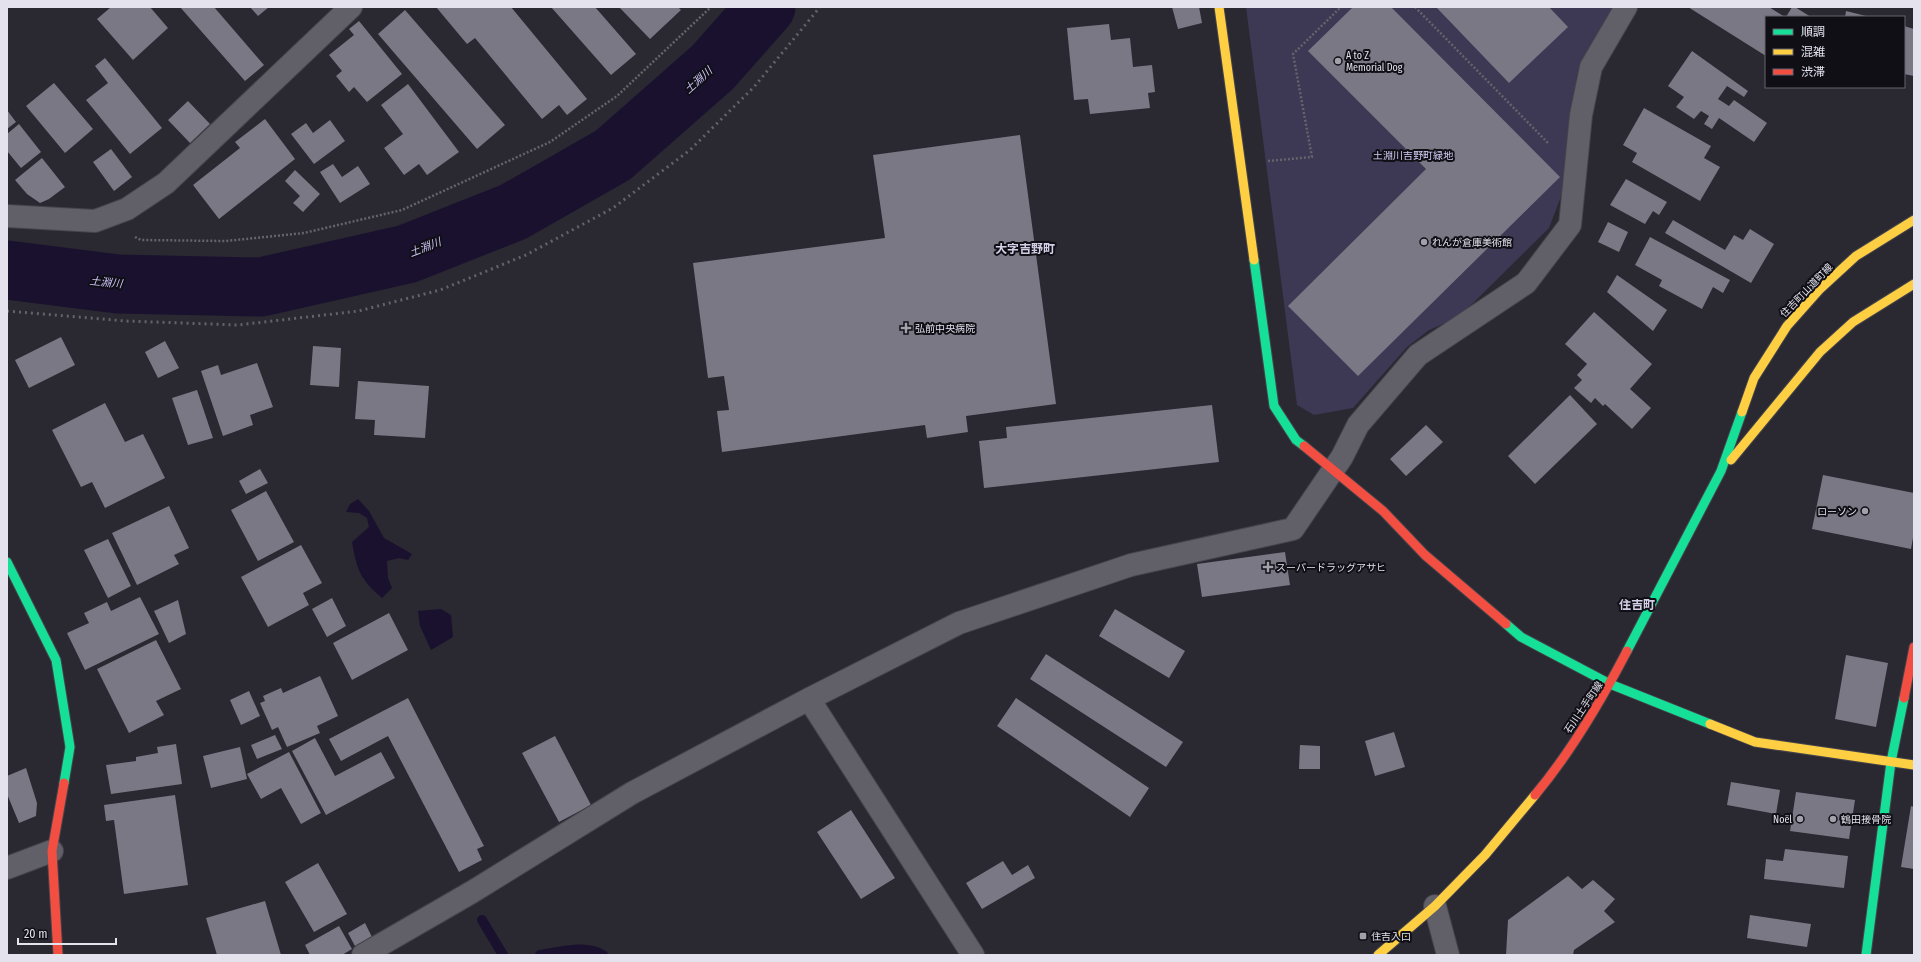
<svg xmlns="http://www.w3.org/2000/svg" width="1921" height="962" font-family="'Fira Sans Condensed','Noto Sans JP',sans-serif">
	<style>
		.green { fill: #3d3854 }
		.water { fill: #1a112f }
		.lines { fill: none; stroke-linecap: round; stroke-linejoin: round }
		.stream { stroke: #1a112f; stroke-width: 10 }
		.river { stroke: #1a112f; stroke-width: 59 }
		.building { fill: #7a7884 }
		.street-casing { stroke: #45444b; stroke-width: 24 }
		.fast-casing { stroke: #45444b; stroke-width: 11 }
		.slow-casing { stroke: #45444b; stroke-width: 11 }
		.jam-casing { stroke: #45444b; stroke-width: 11 }
		.path { stroke: #65646a; stroke-width: 2.5; stroke-dasharray: 2 2; stroke-linecap: butt }
		.street { stroke: #615f67; stroke-width: 22 }
		.fast { stroke: #16e098; stroke-width: 9 }
		.slow { stroke: #ffcf43; stroke-width: 9 }
		.jam { stroke: #f24e42; stroke-width: 9 }
		.rail { stroke: #636268; stroke-width: 3; stroke-dasharray: 2 4; stroke-linecap: butt }
		.poi-dot { fill: #a2a1ab; stroke: #100f16; stroke-width: 1.5 }
		.labels { text-anchor: middle; stroke-width: 4; stroke-linejoin: round; paint-order: stroke }
		.poi-label { font-size: 10px; fill: #e3e2ed; stroke: #100f16; text-anchor: start }
		.park-label { font-size: 10px; fill: #d4cdf5; stroke: #100f16 }
		.street-label { font-size: 10px; fill: #e3e2ed; stroke: #100f16 }
		.water-label { font-size: 11px; font-style: italic; fill: #ccc3f8; stroke: #100f16 }
		.quarter-label { font-size: 12px; font-weight: bold; fill: #d3cfe6; stroke: #100f16 }
	</style>
	<rect width="100%" height="100%" fill="#2a2831"/>
	<!-- green -->
	<path class="green" d="M1246 7H1614L1577 75 1565 186 1549 228 1459 317 1429 330 1407 347 1353 408 1314 415 1297 405Z"/>
	<!-- water -->
	<path class="water" d="M358 499 369 511 384 538 412 554 408 560 399 558 387 561 388 578 392 588 382 598C360 579 357 570 352 542L369 527 367 518 359 513 346 512 350 504Z
		M441 609 451 615 453 637 431 650 420 626 418 611Z"/>
	<g class="lines">
		<!-- stream -->
		<path class="stream" d="M482 920 503 955
			M540 955C558 952 587 944 603 955"/>
		<!-- river -->
		<path class="river" d="M7 270 118 284 261 287 407 254 513 212 613 155 713 67 766 7"/>
	</g>
	<!-- building -->
	<path class="building" d="M111 7H150L168 28 133 60 97 19Z
		M180 7H214L264 65 245 81Z
		M250 7H269L258 16Z
		M436 7H511L587 99 567 115 559 105 542 119 475 38 467 44Z
		M551 7H595L636 54 611 75Z
		M619 7H678L681 10 650 39Z
		M1172 7H1199L1202 23 1178 29Z
		M1353 7H1391L1560 177 1358 376 1288 306 1426 169 1308 51Z
		M1436 7H1549L1568 27 1509 83Z
		M1688 7H1769L1785 17H1766V56Z
		M1792 7H1795L1811 17H1786Z
		M405 10 505 125 477 149 378 34Z
		M1846 11 1866 16V17H1845Z
		M359 21 402 74 367 102 354 87 349 92 336 76 342 71 329 55 354 35 349 29Z
		M1109 24 1111 40 1130 38 1133 67 1152 65 1155 92 1148 93 1150 108 1090 114 1088 99 1074 100 1067 28Z
		M1904 26 1914 29V76L1904 74Z
		M1692 51 1748 91 1744 97 1727 86 1718 99 1729 106 1734 100 1767 123 1754 142 1719 118 1712 129 1704 124 1709 116 1701 111 1694 119 1676 107 1684 97 1668 86Z
		M105 58 162 128 130 154 86 100 108 83 95 66Z
		M54 83 93 129 65 153 26 106Z
		M408 84 459 152 427 175 419 164 404 175 384 148 403 134 381 105Z
		M188 101 210 124 190 143 168 120Z
		M1644 108 1711 146 1704 158 1720 167 1700 201 1632 162 1637 153 1623 145Z
		M7 110 16 122 7 129Z
		M265 119 295 159 219 219 193 185 240 148 235 142Z
		M330 120 345 141 314 164 291 134 306 123 313 133Z
		M19 124 41 152 21 168 7 151V134Z
		M1020 135 1056 404 966 416 968 432 927 438 925 425 722 452 717 411 729 410 724 376 708 378 693 263 885 238 873 155Z
		M111 149 132 177 114 191 93 162Z
		M42 158 65 187 49 199 40 203 27 194 15 180Z
		M333 164 342 177 358 166 370 184 340 203 320 172Z
		M295 170 320 194 303 212 293 203 300 196 285 181Z
		M1626 179 1667 202 1659 215 1653 211 1645 224 1610 205Z
		M1673 220 1725 250 1734 235 1743 240 1750 229 1774 244 1751 283 1665 233Z
		M1608 222 1628 232 1619 252 1598 242Z
		M1650 237 1730 280 1723 293 1713 287 1702 309 1659 286 1662 280 1635 265Z
		M1617 275 1667 310 1653 331 1607 292Z
		M1594 312 1652 364 1630 389 1651 408 1632 429 1605 404 1603 406 1595 398 1591 403 1574 388 1582 380 1577 375 1587 364 1565 344Z
		M61 337 75 365 29 388 15 360Z
		M165 341 179 368 158 378 145 352Z
		M313 346 341 348 339 387 310 385Z
		M257 363 273 407 250 415 253 425 223 436 201 371 218 365 221 375Z
		M358 381 429 386 425 438 374 435 375 420 355 419Z
		M197 390 213 438 188 445 172 398Z
		M1570 395 1597 424 1535 484 1508 456Z
		M105 403 125 442 143 434 165 478 105 508 92 482 81 487 52 430Z
		M1212 405 1219 462 984 488 979 441 1007 438 1006 427Z
		M1426 425 1443 442 1406 476 1390 459Z
		M260 469 268 483 246 494 239 481Z
		M1823 475 1914 493V532L1911 549 1812 529Z
		M266 491 294 542 258 561 231 510Z
		M169 506 189 548 174 555 179 564 137 585 112 533Z
		M108 539 131 586 108 598 84 550Z
		M301 545 322 583 303 593 309 605 268 627 241 577Z
		M1285 552 1290 585 1202 597 1197 564Z
		M140 597 159 634 85 670 67 633 89 623 84 613 107 602 111 611Z
		M332 598 346 626 327 637 312 609Z
		M178 600 186 634 169 643 154 611Z
		M1115 609 1185 651 1169 678 1099 636Z
		M389 613 408 650 352 680 333 643Z
		M156 640 181 689 156 701 164 715 129 733 97 669Z
		M1046 654 1183 742 1166 767 1030 679Z
		M1846 655 1888 663 1876 727 1835 719Z
		M320 676 338 716 317 726 320 733 287 747 278 727 272 730 260 703 265 701 263 696 281 688 283 693Z
		M249 691 260 716 241 725 230 700Z
		M408 698 484 846 477 849 482 860 459 872 388 736 341 761 329 739Z
		M1016 698 1149 788 1130 817 997 726Z
		M1394 732 1405 767 1375 776 1365 741Z
		M275 735 282 749 257 759 251 745Z
		M555 736 591 805 559 822 522 753Z
		M315 738 335 776 381 752 395 778 326 815 292 751Z
		M176 744 182 784 111 794 106 765 136 761V757L158 753 157 747Z
		M1300 745 1320 746V769H1299Z
		M240 747 247 779 211 788 203 756Z
		M289 752 321 813 301 824 281 788 261 799 247 774Z
		M26 768 37 803 36 816 19 823 7 794V776Z
		M1731 782 1780 790 1776 814 1727 805Z
		M1796 792 1855 800 1849 839 1790 831Z
		M175 795 188 885 124 894 114 820 106 821 104 805Z
		M1911 806 1914 807V869L1901 867Z
		M851 810 895 878 861 899 817 832Z
		M1785 849 1848 856 1844 888 1764 879 1766 859 1783 861Z
		M1003 861 1012 875 1028 865 1035 878 982 909 966 883Z
		M318 863 347 914 314 932 285 882Z
		M1568 876 1582 889 1593 880 1615 899 1604 911 1615 922 1574 950 1573 955H1506L1508 920Z
		M265 901 281 955H217L206 918Z
		M1750 915 1811 924 1807 947 1747 938Z
		M365 923 372 937 355 946 348 933Z
		M339 926 352 949 342 955H310L305 945Z"/>
	<g class="lines">
		<defs>
			<path id="street" d="M7 216 95 221 127 209 166 183 351 7
				M809 699 973 955
				M7 868 52 851
				M1435 906 1448 955
				M363 955 472 892 632 793 809 699 959 623 1131 565 1293 529 1342 457 1358 425 1418 355 1526 283 1570 225 1581 115 1591 67 1626 7"/>
			<path id="fast" d="M1254 260 1274 406 1296 440 1304 446
				M7 562 56 660 70 747 64 783
				M1506 624 1521 637 1610 684 1710 724
				M1627 651 1721 471 1742 412
				M1866 955 1891 762 1904 698"/>
			<path id="slow" d="M1219 7 1254 260
				M1742 412 1754 378 1787 326 1819 290 1856 256 1914 220
				M1731 460 1820 352 1853 322 1914 284
				M1710 724 1755 742 1914 765
				M1378 955 1435 906 1485 855 1535 795"/>
			<path id="jam" d="M1304 446 1383 511 1425 555 1506 624
				M1904 698 1914 647
				M1535 795C1571 752 1601 701 1627 651
				M58 955 52 851 64 783"/>
		</defs>
		<!-- street casing -->
		<use href="#street" class="street-casing"/>
		<!-- fast casing -->
		<use href="#fast" class="fast-casing"/>
		<!-- slow casing -->
		<use href="#slow" class="slow-casing"/>
		<!-- jam casing -->
		<use href="#jam" class="jam-casing"/>
		<!-- path -->
		<path class="path" d="M1415 7 1549 144
			M1268 161 1312 157 1293 54 1341 7
			M135 237 141 240 226 241 304 233 402 210 550 142 617 96 711 7"/>
		<!-- street -->
		<use href="#street" class="street"/>
		<!-- fast -->
		<use href="#fast" class="fast"/>
		<!-- slow -->
		<use href="#slow" class="slow"/>
		<!-- jam -->
		<use href="#jam" class="jam"/>
		<!-- rail -->
		<path class="rail" d="M7 311 125 321 238 325 359 311 440 290 526 255 613 208 690 150 754 87 820 7"/>
	</g>
	<!-- markers -->
	<g class="poi-dot">
		<circle cx="1338" cy="61" r="4"/>
		<circle cx="1424" cy="242" r="4"/>
		<path d="M904 322h4v4h4v4h-4v4h-4v-4h-4v-4h4z"/>
		<circle cx="1865" cy="511" r="4"/>
		<path d="M1266 561h4v4h4v4h-4v4h-4v-4h-4v-4h4z"/>
		<circle cx="1800" cy="819" r="4"/>
		<circle cx="1833" cy="819" r="4"/>
		<rect x="1359" y="932" width="8" height="8" rx="2"/>
	</g>
	<g class="labels">
		<!-- poi labels -->
		<g class="poi-label">
			<text x="1346" y="59">A to Z<tspan x="1346" dy="12">Memorial Dog</tspan></text>
			<text x="1432" y="246">れんが倉庫美術館</text>
			<text x="915" y="332">弘前中央病院</text>
			<text x="1857" y="515" text-anchor="end">ローソン</text>
			<text x="1276" y="571">スーパードラッグアサヒ</text>
			<text x="1792" y="823" text-anchor="end">Noël</text>
			<text x="1841" y="823">鶴田接骨院</text>
			<text x="1371" y="940">住吉入口</text>
		</g>
		<!-- park labels -->
		<g class="park-label">
			<text x="1413" y="159">土淵川吉野町緑地</text>
		</g>
		<!-- street labels -->
		<g class="street-label">
			<text transform="translate(1806 290) rotate(-46)" y="4">住吉町山道町線</text>
			<text transform="translate(1583 707) rotate(-56)" y="4">石川土手町線</text>
		</g>
		<!-- water labels -->
		<g class="water-label">
			<text transform="translate(698 80) rotate(-42)" y="4">土淵川</text>
			<text transform="translate(425 247) rotate(-21)" y="4">土淵川</text>
			<text transform="translate(106 282) rotate(6)" y="4">土淵川</text>
		</g>
		<!-- quarter labels -->
		<g class="quarter-label">
			<text x="1025" y="253">大字吉野町</text>
			<text x="1637" y="609">住吉町</text>
		</g>
	</g>
	<!-- border -->
	<rect width="1921" height="962" fill="none" stroke="#e3e2ed" stroke-width="16"/>
	<!-- legend -->
	<rect x="1765" y="16" width="140" height="72" fill="#100f16" stroke="#64636c"/>
	<rect x="1773" y="29" width="20" height="6" fill="#16e098" stroke="#64636c"/>
	<text x="1801" y="36" font-size="12" fill="#e3e2ed">順調</text>
	<rect x="1773" y="49" width="20" height="6" fill="#ffcf43" stroke="#64636c"/>
	<text x="1801" y="56" font-size="12" fill="#e3e2ed">混雑</text>
	<rect x="1773" y="69" width="20" height="6" fill="#f24e42" stroke="#64636c"/>
	<text x="1801" y="76" font-size="12" fill="#e3e2ed">渋滞</text>
	<!-- scale -->
	<path d="M18 938v6h98v-6" fill="none" stroke="#e3e2ed" stroke-width="2"/>
	<text x="24" y="938" font-size="12" fill="#e3e2ed" stroke="#100f16" stroke-width="3" paint-order="stroke">20 m</text>
</svg>
